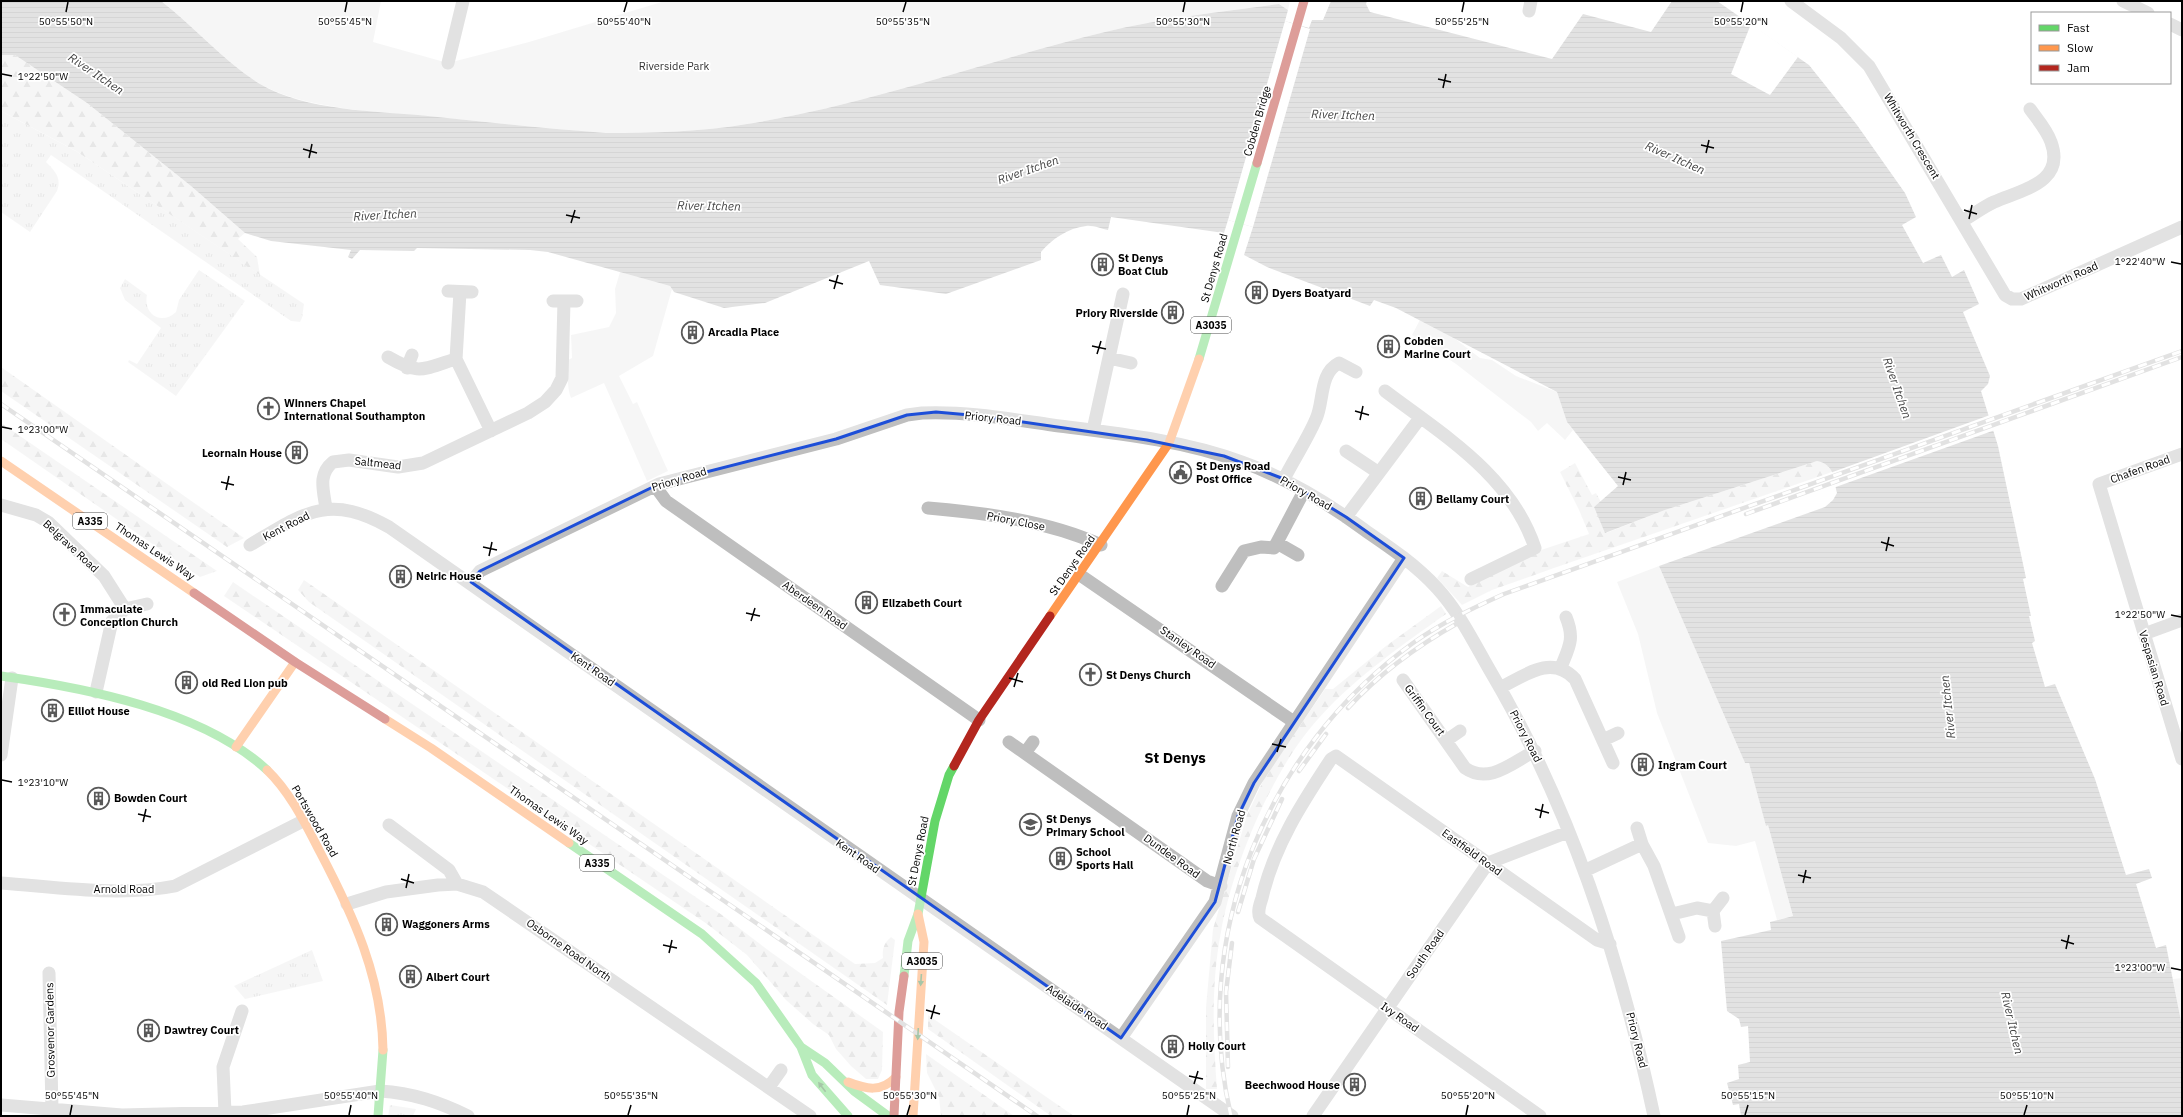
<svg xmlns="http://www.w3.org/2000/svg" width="2183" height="1117" font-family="'IBM Plex Sans',sans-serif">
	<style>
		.grass { fill: url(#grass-tufts) }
		.forest { fill: url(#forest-firs) }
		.park { fill: #ececec }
		.water { fill: url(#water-rules) }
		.pier { fill: #fff }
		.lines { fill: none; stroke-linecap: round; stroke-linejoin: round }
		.street { stroke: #bebebe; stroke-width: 13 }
		.fast { stroke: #63d668; stroke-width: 9 }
		.slow { stroke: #ff974d; stroke-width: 9 }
		.jam { stroke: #b3261e; stroke-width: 9 }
		.rail-casing { stroke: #bebebe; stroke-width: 4.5 }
		.rail { stroke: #fff; stroke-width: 3; stroke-dasharray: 9; stroke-linecap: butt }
		.oneway { fill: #3b803e }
		.marked { fill: none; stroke: #1d4ed8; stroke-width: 3; stroke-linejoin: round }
		.ticks { fill: none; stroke: #000; stroke-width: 1.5 }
		.labels { text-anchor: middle; stroke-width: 3.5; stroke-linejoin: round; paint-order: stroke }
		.shield { fill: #fff; stroke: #4c4c4c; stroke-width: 1 }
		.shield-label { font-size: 10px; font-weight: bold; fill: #000 }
		.park-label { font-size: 11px; fill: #333; stroke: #fff }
		.street-label { font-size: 11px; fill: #000; stroke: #fff }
		.poi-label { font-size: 11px; font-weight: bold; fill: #000; stroke: #fff; text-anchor: start }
		.water-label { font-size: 12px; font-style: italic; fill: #444; stroke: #fff }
		.district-label { font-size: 15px; font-weight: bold; fill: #000; stroke: #fff }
		.ticks-label { font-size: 10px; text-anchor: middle; fill: #000; stroke: #fff; stroke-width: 3.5; stroke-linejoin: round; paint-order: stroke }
	</style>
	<defs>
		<pattern id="grass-tufts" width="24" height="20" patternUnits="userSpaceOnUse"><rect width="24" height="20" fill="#ececec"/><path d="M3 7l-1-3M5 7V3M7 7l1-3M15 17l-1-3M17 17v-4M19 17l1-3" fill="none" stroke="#c9c9c9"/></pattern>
		<pattern id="forest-firs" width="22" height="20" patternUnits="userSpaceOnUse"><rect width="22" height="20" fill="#ececec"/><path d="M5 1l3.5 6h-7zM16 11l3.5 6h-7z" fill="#c9c9c9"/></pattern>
		<pattern id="water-rules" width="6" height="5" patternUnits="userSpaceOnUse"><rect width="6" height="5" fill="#bfbfbf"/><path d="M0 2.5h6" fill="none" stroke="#a2a2a2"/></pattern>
	</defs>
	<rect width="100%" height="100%" fill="#fff"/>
	<!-- grass -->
	<path class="grass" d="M1 111 76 151 304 304 302 318 300 322 291 321 51 155 46 162C55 171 62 178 57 191L30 232 1 212Z
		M199 270 245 301 176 396 128 362 129 360 137 364 161 328 125 300 120 288 125 279 147 295C143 314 161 326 176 312L179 300Z
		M312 950 323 981 245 999 234 986Z
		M390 1105 416 1109 413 1116H388Z"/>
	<!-- forest -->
	<path class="forest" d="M1 55H15L87 103 191 186 245 233 238 239 257 257 260 275 76 151 1 111Z
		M1 367 244 538 227 547 1 391Z
		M1 423 217 571 200 577 1 439Z
		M1817 461C1825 463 1830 464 1832 472L1554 568 1492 590 1462 605 1437 578 1442 571 1468 587 1535 552 1589 534 1579 510 1560 472 1575 463 1592 495 1596 493 1601 502 1594 507 1606 533 1665 510Z
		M304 580 855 964 875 963 883 958C882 949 884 943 891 937L895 940 887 1005 309 602 298 590Z
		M233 582 722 915 772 953 883 1032 882 1070 878 1079H866L851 1066 836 1049 829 1035 813 1024 786 1000 747 955 707 924 224 596Z
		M1441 606 1446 614C1398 648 1350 681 1312 726 1270 776 1232 868 1221 932 1211 983 1213 1037 1217 1089H1206V1007L1213 929 1247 815 1265 777 1325 689H1333L1386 646Z
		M928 1015 1074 1116H1051L928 1029Z
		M926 1054 1014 1116H941L939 1097 927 1073Z"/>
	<!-- park -->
	<path class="park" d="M161 1H381L373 42 448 63 529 42 665 1H1290L1288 10 1279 4C1220 12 1162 18 1105 32 985 61 869 105 747 124 701 132 652 133 606 133 548 129 491 122 434 117 382 112 306 110 260 84 223 61 195 27 161 1Z
		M620 272 670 286 672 289 653 356 619 376 633 404 637 402 668 471 647 481 604 383 571 398C567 390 568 371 566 361L572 358 571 335 609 327 616 313 615 289Z
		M1423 314 1480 358 1492 360 1516 376 1557 392 1567 422 1573 430 1565 440 1547 423 1538 431 1531 422 1456 364 1412 335Z
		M1659 566 1745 763 1749 762 1766 825H1768L1793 916 1777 920 1755 841 1736 846 1708 843 1657 713 1638 634 1617 582Z
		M2182 978V1026L2173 979Z"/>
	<!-- water -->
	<path class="water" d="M1 1H161C195 27 223 61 260 84 306 111 376 111 428 116 487 122 546 129 606 133 652 133 701 132 747 124 869 105 985 61 1105 32 1162 18 1221 12 1279 4L1288 10 1285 21 1309 28 1312 20H1323L1331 1H1367L1366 4 1370 12 1552 59 1583 14 1651 32 1672 1H1717L1809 65 1857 125 1905 193 1916 217 1902 225 1923 263 1941 255 1952 277 1964 270 1979 304 1963 312 1990 376 1988 384 1981 391 1998 446 2026 578 2023 579 2031 616H2029L2035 641 2032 643 2045 687 2055 684 2095 779 2126 875 2149 869 2152 878 2136 884 2156 948 2166 945 2182 1026V1116H1741L1739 1104 1733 1105 1727 1083 1739 1079 1738 1065 1750 1062 1748 1026 1741 1027 1739 1019 1727 1011 1721 941 1771 930 1770 922 1793 916 1768 825 1766 826 1749 763H1745L1659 566 1825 507 1833 500 1837 493C1833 477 1835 465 1817 461L1665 510 1605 533 1594 507 1618 486 1567 422 1557 392 1396 308 1374 300 1370 306 1267 267 1244 255 1253 227 1228 220 1224 233 1111 217 1108 230C1102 229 1093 225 1086 226 1068 228 1052 239 1041 252V260L946 294 880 285 869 261 765 303 724 308 674 292 670 286 548 252 530 250 417 248 414 251 360 250 352 259 348 257 351 250 271 241 245 233 191 186 87 103 15 55H1Z"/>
	<!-- pier -->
	<path class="pier" d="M1285 21 1310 29 1253 227 1228 220Z
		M1751 24 1798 57 1770 95 1731 74Z
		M1990 415 1995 430 1833 488 1830 473Z"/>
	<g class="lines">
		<!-- street -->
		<path class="street" d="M1791 1 1841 38 1869 66 2005 295 2012 299H2021L2182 227
			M2123 1 2148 13
			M1529 11 1531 1
			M2170 24 2182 30
			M448 63 463 1
			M1962 221C1973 215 1983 207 1994 202 2021 190 2066 183 2051 142 2047 130 2037 119 2030 109
			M448 291 472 292
			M460 292 456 359 491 431
			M553 301H577
			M388 357C421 376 422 369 456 359
			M1109 358 1131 363
			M407 368 412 355
			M1385 391C1443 435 1511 475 1535 548L1471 579
			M1093 430 1123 294
			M1346 451 1379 473
			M2182 454 2099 484 2182 759
			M1284 479C1294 459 1307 440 1316 419 1324 402 1319 373 1339 363L1356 372
			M655 486 666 501 979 720
			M1 505 36 515 48 522 104 576 125 609
			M928 508C986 513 1048 521 1101 545
			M326 509C324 491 317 475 333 462L349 460 398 467 423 463 528 413 545 402 556 390 562 378 564 301
			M1346 517 1420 418
			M1277 543 1298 555
			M250 545C304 513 328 493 389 527L1232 1116
			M1080 575 1294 722
			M471 582 480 571 659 484 836 439 907 415 922 413C966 411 1010 419 1052 425 1115 433 1183 440 1242 462 1287 478 1328 503 1366 531 1391 548 1416 565 1437 588 1460 613 1475 645 1492 674 1572 810 1621 962 1654 1116
			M1222 586 1244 551 1261 547 1274 548 1304 491
			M2144 634 2182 620
			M1561 667C1569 647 1575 639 1566 617
			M1403 680 1465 768C1489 785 1513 762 1535 751
			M1500 688C1525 675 1552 654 1575 679L1613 763
			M96 692 112 621 125 609 147 604
			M1447 740 1460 731
			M1603 740 1618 733
			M1009 742 1207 881 1221 886
			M1025 753 1033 742
			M1 755 12 678
			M389 825 449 870 457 884
			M1637 828 1642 844 1654 866 1679 937
			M1584 871 1642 844
			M1 883C57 887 120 897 175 886L303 821
			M347 904 386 892 438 885 457 884 483 892 810 1116
			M1672 914 1697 908 1713 911
			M1715 926 1713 911 1723 898
			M49 973 52 1110
			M1121 1038 1215 902 1238 816 1254 783 1404 558
			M769 1087 781 1070
			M1 1105 122 1115 243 1112 380 1091C413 1093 439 1102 468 1116
			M225 1113 223 1067 242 1011
			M1313 1116 1488 863 1568 832
			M1540 1116 1260 918C1257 912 1260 904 1262 898 1274 846 1302 803 1331 759L1336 756 1597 940 1610 944"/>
		<!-- fast -->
		<path class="fast" d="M1199 359 1257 163
			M1 676C86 688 202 710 267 770
			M569 843 702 934 756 983 801 1047 812 1075 848 1116
			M904 976 908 941 918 914 935 821 949 775 954 766
			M801 1047 825 1063 854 1091 888 1116
			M378 1116 383 1050"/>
		<!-- slow -->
		<path class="slow" d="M1 461 194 593
			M1050 616 1169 443 1199 359
			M385 719 431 748 569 843
			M236 747 295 662
			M267 770C290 792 305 823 320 852 353 915 382 977 383 1050
			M848 1082C866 1089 881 1093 896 1077
			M913 1116 924 942 918 914"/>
		<!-- jam -->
		<path class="jam" d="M1257 163 1304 1
			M194 593 295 662 385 719
			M954 766 979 720 1050 616
			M894 1116 899 1012 904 976"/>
		<defs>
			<path id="rail" d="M1 404 1037 1116
				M1746 514 2182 357
				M1348 708C1379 674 1417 646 1458 623
				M1299 771 1326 734
				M1238 912 1254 859 1282 799
				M1228 1067 1226 992 1232 943
				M1231 1116C1189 937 1266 749 1413 643 1441 623 1473 608 1504 594L2182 351"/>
		</defs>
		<!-- rail casing -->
		<use href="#rail" class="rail-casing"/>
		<!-- rail -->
		<use href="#rail" class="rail"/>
	</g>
	<!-- one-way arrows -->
	<defs><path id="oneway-solid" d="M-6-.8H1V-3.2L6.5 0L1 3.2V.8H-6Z"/></defs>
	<g class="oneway">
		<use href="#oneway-solid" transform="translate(921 980) rotate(94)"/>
		<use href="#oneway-solid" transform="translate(918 1034) rotate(93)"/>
		<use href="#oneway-solid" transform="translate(822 1087) rotate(-127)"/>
	</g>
	<!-- marked area -->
	<path d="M0 0H2183V1117H0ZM936 412 981 416 1147 440 1224 456 1284 479 1346 517 1404 558 1254 783 1238 816 1215 902 1121 1038 471 582 480 571 659 484 836 439 907 415Z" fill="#fff" fill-opacity=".55" fill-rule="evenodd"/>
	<path class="marked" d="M936 412 981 416 1147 440 1224 456 1284 479 1346 517 1404 558 1254 783 1238 816 1215 902 1121 1038 471 582 480 571 659 484 836 439 907 415Z"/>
	<!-- ticks -->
	<path class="ticks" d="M66 12 68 2M345 12 347 2M624 12 627 2M903 12 906 2M1183 12 1185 2M1462 12 1464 2M1741 12 1743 2M2 74 12 76M1438 79 1451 82M1443 88 1446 74M1701 145 1714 148M303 149 317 153M1706 153 1709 140M309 158 312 144M1964 210 1977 214M566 215 580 218M1969 219 1972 205M571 223 575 210M2171 262 2181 264M829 280 843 284M834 289 838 275M1092 346 1106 349M1097 354 1101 341M1355 411 1369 415M1360 420 1363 406M2 427 12 429M1618 477 1631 480M221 482 234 485M1623 485 1626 472M226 490 229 476M1881 542 1894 546M483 547 497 550M1886 551 1889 537M489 556 492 542M746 613 760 616M2171 615 2181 617M751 621 755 608M1009 678 1023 682M1014 687 1018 673M1272 744 1286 747M1277 752 1281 739M2 780 12 782M1535 809 1549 813M138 814 151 817M1540 818 1543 804M143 822 146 809M1798 875 1811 878M401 879 414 883M1803 883 1806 870M406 888 409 874M2061 940 2074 944M663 945 677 948M2066 949 2069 935M669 953 672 940M2171 968 2181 970M926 1010 940 1014M931 1019 935 1005M1189 1076 1203 1079M1194 1084 1198 1071M70 1115 72 1105M349 1115 351 1105M628 1115 631 1105M907 1115 910 1105M1187 1115 1189 1105M1466 1115 1468 1105M1745 1115 1748 1105M2024 1115 2027 1105"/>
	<!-- icons -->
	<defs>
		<symbol id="building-ring" viewBox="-11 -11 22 22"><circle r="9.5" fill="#fff" stroke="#595959" stroke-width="1.5"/><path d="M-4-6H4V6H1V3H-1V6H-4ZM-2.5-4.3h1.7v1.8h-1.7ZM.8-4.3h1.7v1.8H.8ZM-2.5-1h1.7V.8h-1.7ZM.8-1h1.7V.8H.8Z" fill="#595959"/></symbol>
		<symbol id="church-ring" viewBox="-11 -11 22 22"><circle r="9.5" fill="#fff" stroke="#595959" stroke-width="1.5"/><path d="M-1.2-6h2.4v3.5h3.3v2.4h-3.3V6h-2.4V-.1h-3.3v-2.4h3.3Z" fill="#595959"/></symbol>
		<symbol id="civic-ring" viewBox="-11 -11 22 22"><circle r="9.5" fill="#fff" stroke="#595959" stroke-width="1.5"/><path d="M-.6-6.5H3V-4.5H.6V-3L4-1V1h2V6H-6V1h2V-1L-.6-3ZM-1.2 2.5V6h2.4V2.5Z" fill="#595959"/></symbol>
		<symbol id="school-ring" viewBox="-11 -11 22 22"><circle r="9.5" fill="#fff" stroke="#595959" stroke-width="1.5"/><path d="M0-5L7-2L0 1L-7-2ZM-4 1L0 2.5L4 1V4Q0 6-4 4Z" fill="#595959"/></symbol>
	</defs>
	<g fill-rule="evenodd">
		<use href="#building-ring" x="1090" y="252" width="25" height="25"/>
		<use href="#building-ring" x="1244" y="280" width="25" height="25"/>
		<use href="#building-ring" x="1160" y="300" width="25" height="25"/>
		<use href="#building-ring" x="680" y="320" width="25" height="25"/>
		<use href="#building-ring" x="1376" y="334" width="25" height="25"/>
		<use href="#church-ring" x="256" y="396" width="25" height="25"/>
		<use href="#building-ring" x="284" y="440" width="25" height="25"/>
		<use href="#civic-ring" x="1168" y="460" width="25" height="25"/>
		<use href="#building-ring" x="1408" y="486" width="25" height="25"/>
		<use href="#building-ring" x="388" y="564" width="25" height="25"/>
		<use href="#building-ring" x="854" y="590" width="25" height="25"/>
		<use href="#church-ring" x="52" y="602" width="25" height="25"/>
		<use href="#church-ring" x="1078" y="662" width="25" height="25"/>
		<use href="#building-ring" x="174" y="670" width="25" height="25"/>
		<use href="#building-ring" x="40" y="698" width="25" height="25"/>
		<use href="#building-ring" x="1630" y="752" width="25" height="25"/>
		<use href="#building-ring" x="86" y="786" width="25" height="25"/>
		<use href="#school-ring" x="1018" y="812" width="25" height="25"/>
		<use href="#building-ring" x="1048" y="846" width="25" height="25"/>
		<use href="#building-ring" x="374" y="912" width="25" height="25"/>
		<use href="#building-ring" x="398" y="964" width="25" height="25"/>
		<use href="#building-ring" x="136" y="1018" width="25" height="25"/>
		<use href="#building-ring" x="1160" y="1034" width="25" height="25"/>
		<use href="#building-ring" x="1342" y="1072" width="25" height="25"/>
	</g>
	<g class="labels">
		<!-- shield labels -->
		<g class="shield">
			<rect x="1191" y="317" width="40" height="16" rx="3"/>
			<rect x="73" y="513" width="34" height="16" rx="3"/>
			<rect x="580" y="855" width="34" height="16" rx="3"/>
			<rect x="902" y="953" width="40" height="16" rx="3"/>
		</g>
		<g class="shield-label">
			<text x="1211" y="329">A3035</text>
			<text x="90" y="525">A335</text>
			<text x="597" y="867">A335</text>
			<text x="922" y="965">A3035</text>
		</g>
		<!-- park labels -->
		<g class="park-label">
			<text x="674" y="70">Riverside Park</text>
		</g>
		<!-- street labels -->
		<g class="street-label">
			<text transform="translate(1257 121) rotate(-74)" y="4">Cobden Bridge</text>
			<text transform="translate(1912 136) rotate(59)" y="4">Whitworth Crescent</text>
			<text transform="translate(1214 268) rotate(-74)" y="4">St Denys Road</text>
			<text transform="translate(2061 281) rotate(-24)" y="4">Whitworth Road</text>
			<text transform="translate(993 418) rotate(6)" y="4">Priory Road</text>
			<text transform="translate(378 463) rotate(6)" y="4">Saltmead</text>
			<text transform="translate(2140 469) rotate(-20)" y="4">Chafen Road</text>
			<text transform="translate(679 479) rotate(-17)" y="4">Priory Road</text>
			<text transform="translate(1306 493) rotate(30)" y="4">Priory Road</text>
			<text transform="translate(1016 521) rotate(11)" y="4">Priory Close</text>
			<text transform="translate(286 526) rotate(-27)" y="4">Kent Road</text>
			<text transform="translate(71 546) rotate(43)" y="4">Belgrave Road</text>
			<text transform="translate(155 551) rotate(34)" y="4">Thomas Lewis Way</text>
			<text transform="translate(1072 565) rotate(-55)" y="4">St Denys Road</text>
			<text transform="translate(815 605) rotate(35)" y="4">Aberdeen Road</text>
			<text transform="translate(1188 647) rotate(35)" y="4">Stanley Road</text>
			<text transform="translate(2154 668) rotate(73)" y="4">Vespasian Road</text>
			<text transform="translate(593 669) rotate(35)" y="4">Kent Road</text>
			<text transform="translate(1425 710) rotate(54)" y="4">Griffin Court</text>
			<text transform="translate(1526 736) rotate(63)" y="4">Priory Road</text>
			<text transform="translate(549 815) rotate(35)" y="4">Thomas Lewis Way</text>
			<text transform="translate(315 821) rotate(60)" y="4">Portswood Road</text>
			<text transform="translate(1234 837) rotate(-74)" y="4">North Road</text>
			<text transform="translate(918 851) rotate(-79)" y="4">St Denys Road</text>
			<text transform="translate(1472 852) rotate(36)" y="4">Eastfield Road</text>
			<text transform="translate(858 856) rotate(35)" y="4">Kent Road</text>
			<text transform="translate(1172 856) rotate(36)" y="4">Dundee Road</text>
			<text x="124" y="893">Arnold Road</text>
			<text transform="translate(569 950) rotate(35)" y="4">Osborne Road North</text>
			<text transform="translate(1425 954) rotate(-55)" y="4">South Road</text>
			<text transform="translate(1077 1007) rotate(34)" y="4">Adelaide Road</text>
			<text transform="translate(1400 1017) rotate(35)" y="4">Ivy Road</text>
			<text transform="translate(50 1030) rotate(-91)" y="4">Grosvenor Gardens</text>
			<text transform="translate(1637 1040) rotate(76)" y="4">Priory Road</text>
		</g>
		<!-- poi labels -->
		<g class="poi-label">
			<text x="1118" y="262">St Denys<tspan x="1118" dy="13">Boat Club</tspan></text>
			<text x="1272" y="297">Dyers Boatyard</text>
			<text x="1158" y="317" text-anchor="end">Priory Riverside</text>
			<text x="708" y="336">Arcadia Place</text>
			<text x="1404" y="345">Cobden<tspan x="1404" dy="13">Marine Court</tspan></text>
			<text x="284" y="407">Winners Chapel<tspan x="284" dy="13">International Southampton</tspan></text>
			<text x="282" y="457" text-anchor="end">Leornain House</text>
			<text x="1196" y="470">St Denys Road<tspan x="1196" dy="13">Post Office</tspan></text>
			<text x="1436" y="503">Bellamy Court</text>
			<text x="416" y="580">Nelric House</text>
			<text x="882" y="607">Elizabeth Court</text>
			<text x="80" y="613">Immaculate<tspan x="80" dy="13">Conception Church</tspan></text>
			<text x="1106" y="679">St Denys Church</text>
			<text x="202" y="687">old Red Lion pub</text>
			<text x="68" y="715">Elliot House</text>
			<text x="1658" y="769">Ingram Court</text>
			<text x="114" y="802">Bowden Court</text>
			<text x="1046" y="823">St Denys<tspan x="1046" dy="13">Primary School</tspan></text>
			<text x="1076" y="856">School<tspan x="1076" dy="13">Sports Hall</tspan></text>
			<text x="402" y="928">Waggoners Arms</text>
			<text x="426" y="981">Albert Court</text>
			<text x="164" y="1034">Dawtrey Court</text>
			<text x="1188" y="1050">Holly Court</text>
			<text x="1340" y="1089" text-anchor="end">Beechwood House</text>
		</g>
		<!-- water labels -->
		<g class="water-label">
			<text transform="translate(96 74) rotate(34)" y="4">River Itchen</text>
			<text transform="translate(1343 115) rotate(2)" y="4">River Itchen</text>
			<text transform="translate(1675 158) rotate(24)" y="4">River Itchen</text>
			<text transform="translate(1028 170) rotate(-19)" y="4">River Itchen</text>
			<text transform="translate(709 206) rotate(1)" y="4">River Itchen</text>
			<text transform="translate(385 215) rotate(-3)" y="4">River Itchen</text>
			<text transform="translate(1897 388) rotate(71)" y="4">River Itchen</text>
			<text transform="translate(1948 707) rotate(-96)" y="4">River Itchen</text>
			<text transform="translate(2012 1023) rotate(77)" y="4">River Itchen</text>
		</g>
		<!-- district labels -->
		<g class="district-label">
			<text x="1175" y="763">St Denys</text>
		</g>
	</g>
	<g class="ticks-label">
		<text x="66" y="25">50°55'50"N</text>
		<text x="345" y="25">50°55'45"N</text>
		<text x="624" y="25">50°55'40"N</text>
		<text x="903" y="25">50°55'35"N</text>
		<text x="1183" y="25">50°55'30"N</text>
		<text x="1462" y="25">50°55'25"N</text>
		<text x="1741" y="25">50°55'20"N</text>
		<text x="43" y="80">1°22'50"W</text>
		<text x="2140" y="265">1°22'40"W</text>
		<text x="43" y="433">1°23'00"W</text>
		<text x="2140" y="618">1°22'50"W</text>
		<text x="43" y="786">1°23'10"W</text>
		<text x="2140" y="971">1°23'00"W</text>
		<text x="72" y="1099">50°55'45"N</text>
		<text x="351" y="1099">50°55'40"N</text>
		<text x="631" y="1099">50°55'35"N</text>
		<text x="910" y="1099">50°55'30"N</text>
		<text x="1189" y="1099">50°55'25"N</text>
		<text x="1468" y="1099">50°55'20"N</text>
		<text x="1748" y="1099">50°55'15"N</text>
		<text x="2027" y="1099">50°55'10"N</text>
	</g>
	<!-- border -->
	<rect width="2183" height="1117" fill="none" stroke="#000000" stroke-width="4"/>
	<!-- legend -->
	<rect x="2031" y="12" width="140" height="72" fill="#ffffff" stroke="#999999"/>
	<rect x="2039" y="25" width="20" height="6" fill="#63d668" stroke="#999999"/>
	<text x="2067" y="32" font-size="12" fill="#000000">Fast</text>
	<rect x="2039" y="45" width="20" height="6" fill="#ff974d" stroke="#999999"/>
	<text x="2067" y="52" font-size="12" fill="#000000">Slow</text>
	<rect x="2039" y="65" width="20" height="6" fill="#b3261e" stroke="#999999"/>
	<text x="2067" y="72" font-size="12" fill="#000000">Jam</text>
</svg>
